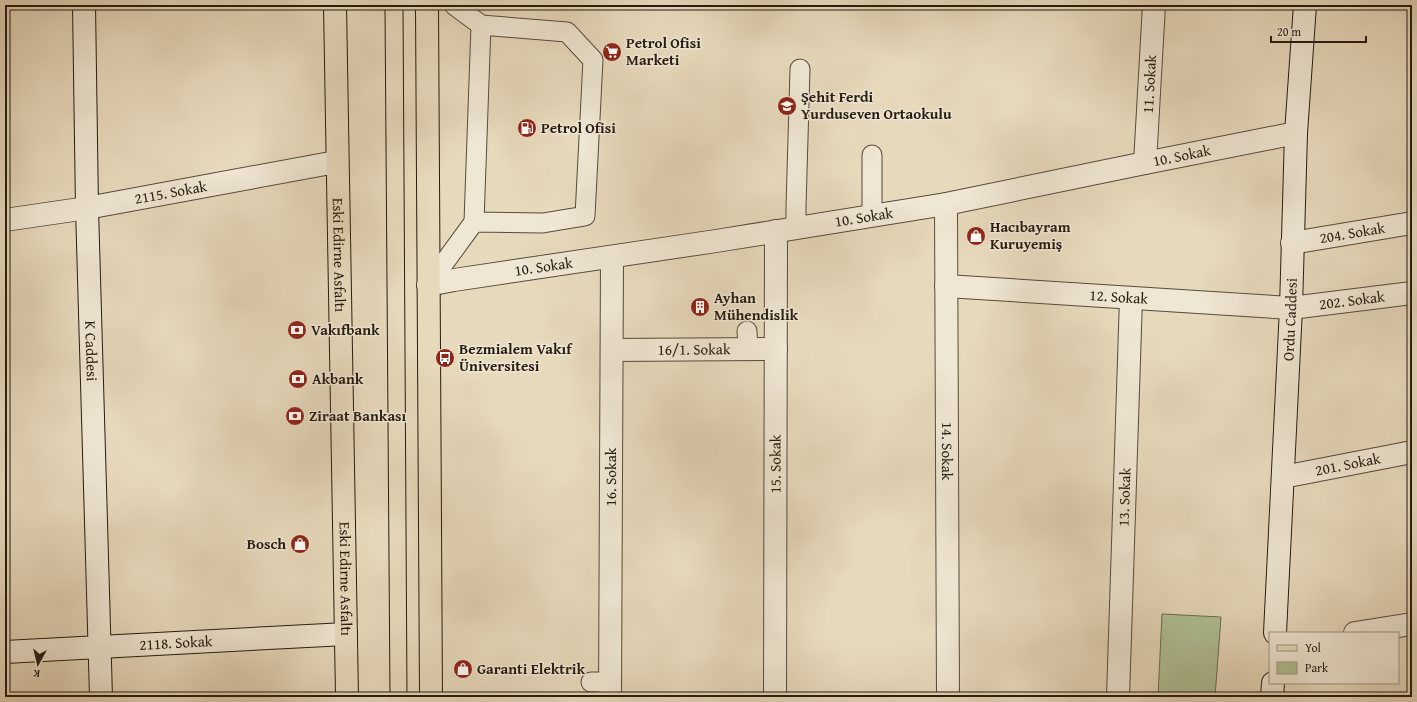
<svg xmlns="http://www.w3.org/2000/svg" width="1417" height="702" font-family="'Gentium Book Plus',serif">
	<style>
		.green { fill: #b0c095; stroke: #6a6e52 }
		.lines { fill: none; stroke-linecap: round; stroke-linejoin: round }
		.lane-casing { stroke: #564b3b; stroke-width: 21 }
		.street-casing { stroke: #564b3b; stroke-width: 24 }
		.secondary-casing { stroke: #251c10; stroke-width: 24 }
		.primary-casing { stroke: #251c10; stroke-width: 24 }
		.lane { stroke: #efe6d3; stroke-width: 19 }
		.street { stroke: #efe6d3; stroke-width: 22 }
		.secondary { stroke: #efe6d3; stroke-width: 22 }
		.primary { stroke: #e7d9bc; stroke-width: 22 }
		.tram { stroke: #251c10; stroke-width: 1 }
		.labels { text-anchor: middle; stroke-width: 3; stroke-linejoin: round; paint-order: stroke }
		.poi-label { font-size: 15px; font-weight: bold; fill: #251c10; stroke: #efe6d3; text-anchor: start }
		.street-label { font-size: 15px; fill: #251c10; stroke: #efe6d3 }
	</style>
	<rect width="100%" height="100%" fill="#e7d9bc"/>
	<filter id="stains"><feTurbulence type="fractalNoise" baseFrequency=".005" numOctaves="4"/><feColorMatrix values="0 0 0 0 .2 0 0 0 0 .09 0 0 0 0 .02 0 0 0 .5 -.17"/></filter>
	<radialGradient id="worn" r=".72"><stop offset=".6" stop-color="#630" stop-opacity="0"/><stop offset="1" stop-color="#630" stop-opacity=".3"/></radialGradient>
	<!-- green -->
	<path class="green" d="M1162 614 1221 617 1215 697H1158Z"/>
	<g class="lines">
		<defs>
			<path id="lane" d="M872 155V216
				M474 222 543 223 585 216 593 60 567 32 481 25
				M796 227V207L800 69
				M428 285 474 222 481 25 454 5
				M747 331 748 350
				M591 682H610"/>
			<g id="street">
				<path id="s1" d="M1145 163 1154 5"/>
				<path id="s2" d="M946 204 948 697"/>
				<path id="s3" d="M5 220 87 208 336 162"/>
				<path id="s4" d="M1292 243 1412 223"/>
				<path id="s5" d="M428 285 454 280 716 241 946 204 1145 163 1296 133"/>
				<path id="s6" d="M946 286 1291 308 1412 293"/>
				<path id="s7" d="M612 350 776 349"/>
				<path id="s8" d="M1283 477 1412 452"/>
				<path d="M1355 633 1412 624"/>
				<path id="s9" d="M610 697 612 257"/>
				<path id="s10" d="M775 697 776 231"/>
				<path id="s11" d="M1118 697 1131 298"/>
			</g>
			<g id="secondary">
				<path id="s12" d="M84 5 87 208 101 697"/>
				<path id="s13" d="M1275 633 1291 308 1296 133 1305 5"/>
				<path id="s14" d="M5 652 346 634"/>
				<path d="M1272 697 1273 683"/>
			</g>
			<g id="primary">
				<path id="s15" d="M335 5C337 236 345 466 347 697"/>
				<path d="M427 5 431 697"/>
			</g>
		</defs>
		<!-- lane casing -->
		<use href="#lane" class="lane-casing"/>
		<!-- street casing -->
		<use href="#street" class="street-casing"/>
		<!-- secondary casing -->
		<use href="#secondary" class="secondary-casing"/>
		<!-- primary casing -->
		<use href="#primary" class="primary-casing"/>
		<!-- lane -->
		<use href="#lane" class="lane"/>
		<!-- street -->
		<use href="#street" class="street"/>
		<!-- secondary -->
		<use href="#secondary" class="secondary"/>
		<!-- primary -->
		<use href="#primary" class="primary"/>
		<!-- tram -->
		<path class="tram" d="M385 5 390 697
			M403 5 407 697"/>
	</g>
	<!-- icons -->
	<defs>
		<symbol id="supermarket-disc" viewBox="-11 -11 22 22"><circle r="9.5" fill="#8f2418" stroke="#efe6d3"/><path d="M-6-5.5h2.5l.6 2H6L4.5 2H-2.5L-4.4-4H-6ZM-1.5 3.2a1.3 1.3 0 1 0 .1 0ZM3 3.2a1.3 1.3 0 1 0 .1 0Z" fill="#fff"/></symbol>
		<symbol id="school-disc" viewBox="-11 -11 22 22"><circle r="9.5" fill="#8f2418" stroke="#efe6d3"/><path d="M0-5L7-2L0 1L-7-2ZM-4 1L0 2.5L4 1V4Q0 6-4 4Z" fill="#fff"/></symbol>
		<symbol id="fuel-disc" viewBox="-11 -11 22 22"><circle r="9.5" fill="#8f2418" stroke="#efe6d3"/><path d="M-5.5-6h7V0h2V4h1.3V-2.5L3-4.5l.8-.8L6-3V5H2.5V1h-1V6h-7ZM-4.2-4.7v3.2H.2V-4.7Z" fill="#fff"/></symbol>
		<symbol id="shop-disc" viewBox="-11 -11 22 22"><circle r="9.5" fill="#8f2418" stroke="#efe6d3"/><path d="M-5-2.5h2.3a2.7 3.5 0 0 1 5.4 0H5L5.5 6h-11ZM-1.5-2.5h3a1.5 2.3 0 0 0-3 0Z" fill="#fff"/></symbol>
		<symbol id="building-disc" viewBox="-11 -11 22 22"><circle r="9.5" fill="#8f2418" stroke="#efe6d3"/><path d="M-4-6H4V6H1V3H-1V6H-4ZM-2.5-4.3h1.7v1.8h-1.7ZM.8-4.3h1.7v1.8H.8ZM-2.5-1h1.7V.8h-1.7ZM.8-1h1.7V.8H.8Z" fill="#fff"/></symbol>
		<symbol id="bank-disc" viewBox="-11 -11 22 22"><circle r="9.5" fill="#8f2418" stroke="#efe6d3"/><path d="M-6-4H6V4H-6ZM0-2.3a2.3 2.3 0 1 0 0 4.6a2.3 2.3 0 1 0 0-4.6Z" fill="#fff"/></symbol>
		<symbol id="bus-disc" viewBox="-11 -11 22 22"><circle r="9.5" fill="#8f2418" stroke="#efe6d3"/><path d="M-5-6H5V4H4V6H2V4H-2V6H-4V4H-5ZM-3.5-4V0h7V-4ZM-3.5 1.2v1.5H-2V1.2ZM2 1.2v1.5H3.5V1.2Z" fill="#fff"/></symbol>
	</defs>
	<g fill-rule="evenodd">
		<use href="#supermarket-disc" x="601" y="41" width="22" height="22"/>
		<use href="#school-disc" x="776" y="95" width="22" height="22"/>
		<use href="#fuel-disc" x="516" y="117" width="22" height="22"/>
		<use href="#shop-disc" x="965" y="225" width="22" height="22"/>
		<use href="#building-disc" x="689" y="296" width="22" height="22"/>
		<use href="#bank-disc" x="286" y="319" width="22" height="22"/>
		<use href="#bus-disc" x="434" y="347" width="22" height="22"/>
		<use href="#bank-disc" x="287" y="368" width="22" height="22"/>
		<use href="#bank-disc" x="284" y="405" width="22" height="22"/>
		<use href="#shop-disc" x="289" y="533" width="22" height="22"/>
		<use href="#shop-disc" x="452" y="658" width="22" height="22"/>
	</g>
	<g class="labels">
		<!-- poi labels -->
		<g class="poi-label">
			<text x="626" y="48">Petrol Ofisi<tspan x="626" dy="17">Marketi</tspan></text>
			<text x="801" y="102">Şehit Ferdi<tspan x="801" dy="17">Yurduseven Ortaokulu</tspan></text>
			<text x="541" y="133">Petrol Ofisi</text>
			<text x="990" y="232">Hacıbayram<tspan x="990" dy="17">Kuruyemiş</tspan></text>
			<text x="714" y="303">Ayhan<tspan x="714" dy="17">Mühendislik</tspan></text>
			<text x="311" y="335">Vakıfbank</text>
			<text x="459" y="354">Bezmialem Vakıf<tspan x="459" dy="17">Üniversitesi</tspan></text>
			<text x="312" y="384">Akbank</text>
			<text x="309" y="421">Ziraat Bankası</text>
			<text x="286" y="549" text-anchor="end">Bosch</text>
			<text x="477" y="674">Garanti Elektrik</text>
		</g>
		<!-- street labels -->
		<g class="street-label">
			<text dy="5" stroke="none"><textPath href="#s1" startOffset="79">11. Sokak</textPath></text>
			<text dy="5" stroke="none"><textPath href="#s5" startOffset="765">10. Sokak</textPath></text>
			<text dy="5" stroke="none"><textPath href="#s3" startOffset="168">2115. Sokak</textPath></text>
			<text dy="5" stroke="none"><textPath href="#s5" startOffset="441">10. Sokak</textPath></text>
			<text dy="5" stroke="none"><textPath href="#s4" startOffset="61">204. Sokak</textPath></text>
			<text dy="5" stroke="none"><textPath href="#s15" startOffset="250">Eski Edirne Asfaltı</textPath></text>
			<text dy="5" stroke="none"><textPath href="#s5" startOffset="117">10. Sokak</textPath></text>
			<text dy="5" stroke="none"><textPath href="#s6" startOffset="173">12. Sokak</textPath></text>
			<text dy="5" stroke="none"><textPath href="#s6" startOffset="407">202. Sokak</textPath></text>
			<text dy="5" stroke="none"><textPath href="#s13" startOffset="314">Ordu Caddesi</textPath></text>
			<text dy="5" stroke="none"><textPath href="#s7" startOffset="82">16/1. Sokak</textPath></text>
			<text dy="5" stroke="none"><textPath href="#s12" startOffset="346">K Caddesi</textPath></text>
			<text dy="5" stroke="none"><textPath href="#s2" startOffset="247">14. Sokak</textPath></text>
			<text dy="5" stroke="none"><textPath href="#s10" startOffset="233">15. Sokak</textPath></text>
			<text dy="5" stroke="none"><textPath href="#s8" startOffset="66">201. Sokak</textPath></text>
			<text dy="5" stroke="none"><textPath href="#s9" startOffset="220">16. Sokak</textPath></text>
			<text dy="5" stroke="none"><textPath href="#s11" startOffset="200">13. Sokak</textPath></text>
			<text dy="5" stroke="none"><textPath href="#s15" startOffset="574">Eski Edirne Asfaltı</textPath></text>
			<text dy="5" stroke="none"><textPath href="#s14" startOffset="171">2118. Sokak</textPath></text>
		</g>
	</g>
	<!-- margin -->
	<rect width="1417" height="702" fill="none" stroke="#e7d9bc" stroke-width="20"/>
	<rect x="6" y="6" width="1405" height="690" fill="none" stroke="#251c10" stroke-width="2"/>
	<rect x="10" y="10" width="1397" height="682" fill="none" stroke="#251c10"/>
	<!-- legend -->
	<rect x="1269" y="632" width="130" height="52" fill="#efe6d3" stroke="#9e9585"/>
	<rect x="1277" y="645" width="20" height="6" fill="#e7d9bc" stroke="#9e9585"/>
	<text x="1305" y="652" font-size="12" fill="#251c10">Yol</text>
	<rect x="1277" y="662" width="20" height="12" fill="#b0c095" stroke="#9e9585"/>
	<text x="1305" y="672" font-size="12" fill="#251c10">Park</text>
	<!-- north arrow -->
	<g transform="translate(38 664) rotate(188)" stroke="#efe6d3" stroke-width="3" paint-order="stroke">
	<path d="M0-3L7 15L0 10L-7 15Z" fill="#251c10"/>
	<text y="-6" font-size="11" font-weight="bold" text-anchor="middle" fill="#251c10">K</text>
	</g>
	<!-- scale -->
	<path d="M1271 36v6h95v-6" fill="none" stroke="#251c10" stroke-width="2"/>
	<text x="1277" y="36" font-size="12" fill="#251c10" stroke="#efe6d3" stroke-width="3" paint-order="stroke">20 m</text>
	<rect width="100%" height="100%" filter="url(#stains)"/>
	<rect width="100%" height="100%" fill="url(#worn)"/>
</svg>
